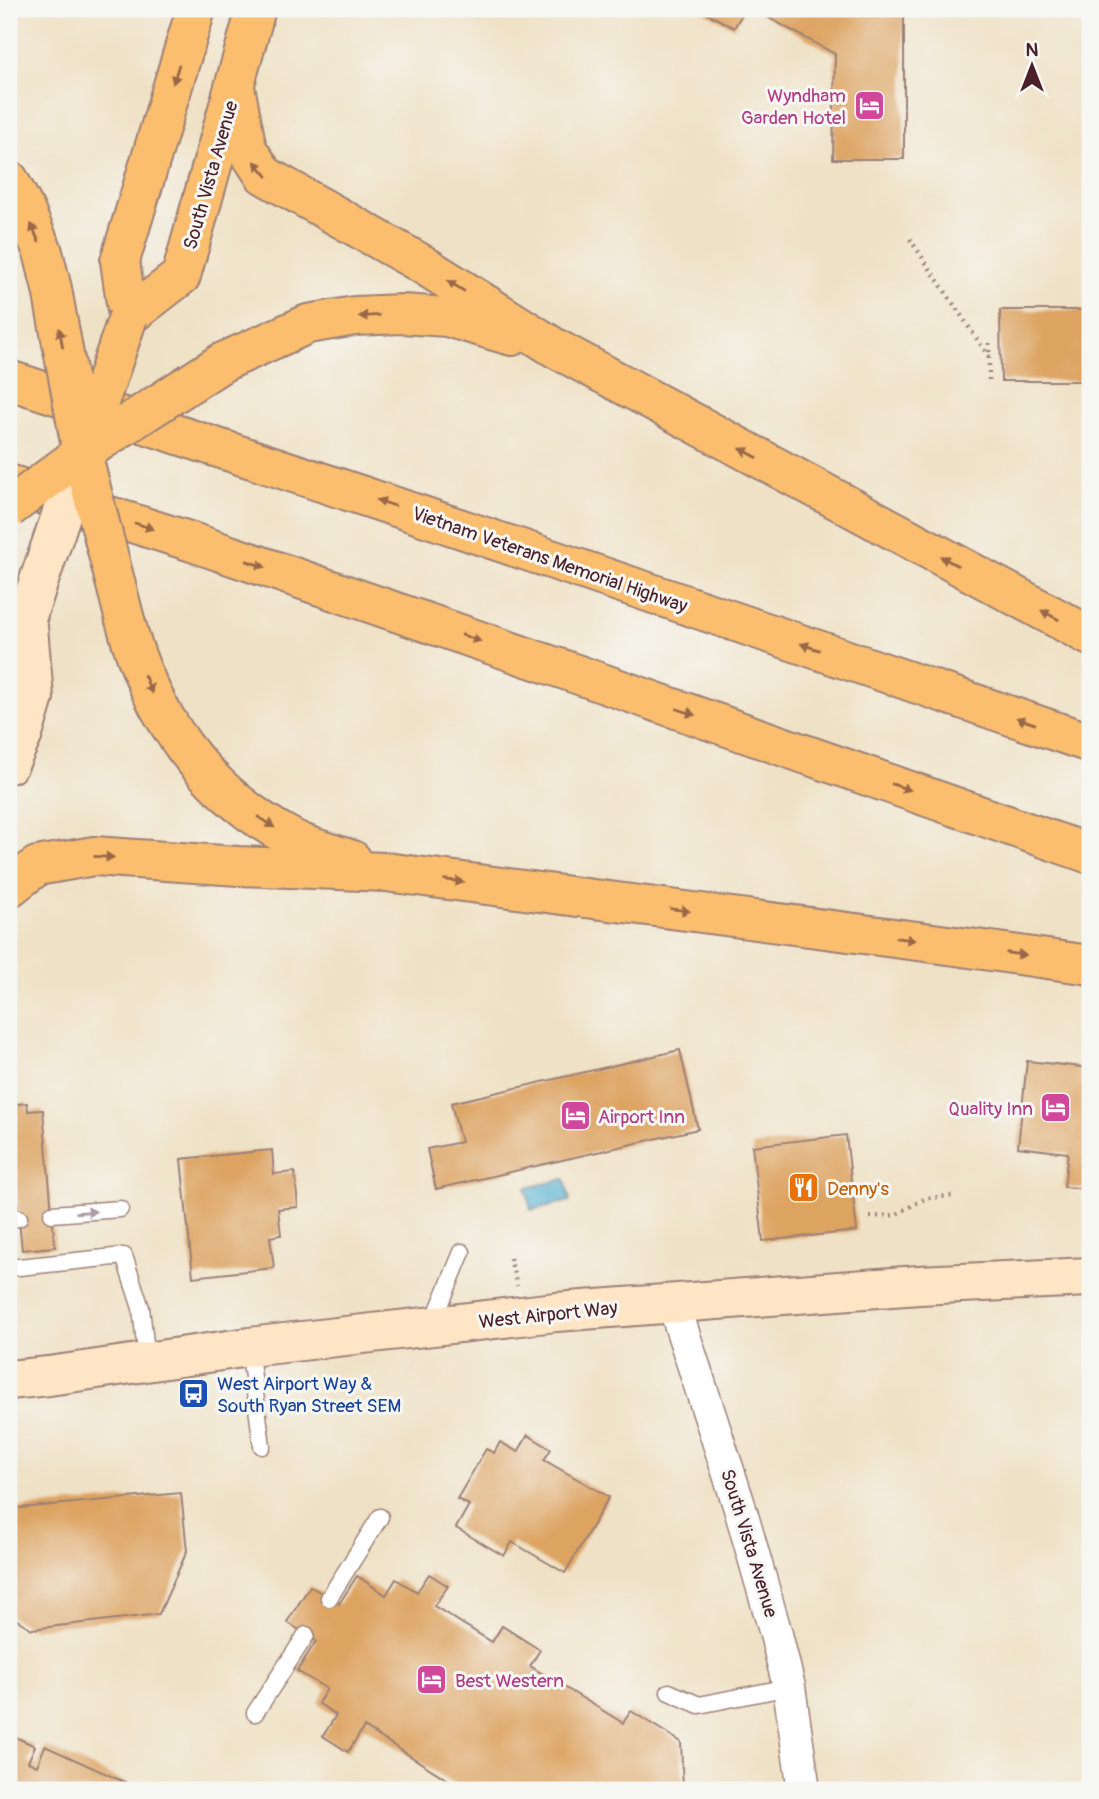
<svg xmlns="http://www.w3.org/2000/svg" width="1099" height="1799" font-family="Pangolin,sans-serif">
	<style>
		.water { fill: #51afcf; stroke: #4e677d; stroke-width: 2 }
		.building { fill: #dda360 }
		.lines { fill: none; stroke-linecap: round; stroke-linejoin: round }
		.lane-casing { stroke: #9c8078; stroke-width: 19 }
		.street-casing { stroke: #9c8078; stroke-width: 35 }
		.secondary-casing { stroke: #9c8078; stroke-width: 42 }
		.primary-casing { stroke: #9c8078; stroke-width: 42 }
		.highway-casing { stroke: #9c8078; stroke-width: 42 }
		.path { stroke: #9c8078; stroke-width: 4.5; stroke-dasharray: 2 5; stroke-linecap: butt }
		.lane { stroke: #fff; stroke-width: 16 }
		.street { stroke: #fff; stroke-width: 32 }
		.secondary { stroke: #fde5c5; stroke-width: 38 }
		.primary { stroke: #fabe6e; stroke-width: 38 }
		.highway { stroke: #fabe6e; stroke-width: 38 }
		.secondary-bridge-casing { stroke: #9c8078; stroke-width: 42; stroke-linecap: butt }
		.primary-bridge-casing { stroke: #9c8078; stroke-width: 42; stroke-linecap: butt }
		.highway-bridge-casing { stroke: #9c8078; stroke-width: 42; stroke-linecap: butt }
		.secondary-bridge { stroke: #fde5c5; stroke-width: 38 }
		.primary-bridge { stroke: #fabe6e; stroke-width: 38 }
		.highway-bridge { stroke: #fabe6e; stroke-width: 38 }
		.oneway { fill: #996749 }
		.oneway2 { fill: #ae9aa0 }
		.labels { text-anchor: middle; stroke-width: 6; stroke-linejoin: round; paint-order: stroke }
		.hotel-label { font-size: 19px; fill: #b23c85; stroke: #f6f6f2; text-anchor: end }
		.street-label { font-size: 19px; fill: #4a1f2b; stroke: #f6f6f2 }
		.food-label { font-size: 19px; fill: #c56008; stroke: #f6f6f2; text-anchor: start }
		.transit-label { font-size: 19px; fill: #164399; stroke: #f6f6f2; text-anchor: start }
	</style>
	<rect width="100%" height="100%" fill="#f6f6f2"/>
	<filter id="ink" filterUnits="userSpaceOnUse"><feTurbulence type="fractalNoise" baseFrequency=".0143" numOctaves="2"/><feDisplacementMap in="SourceGraphic" scale="14" xChannelSelector="R" yChannelSelector="G"/><feConvolveMatrix kernelMatrix="1 2 1 2 8 2 1 2 1" color-interpolation-filters="sRGB"/></filter>
	<filter id="wash" filterUnits="userSpaceOnUse"><feTurbulence type="fractalNoise" baseFrequency=".00686" numOctaves="4" result="noise"/><feDisplacementMap in="SourceGraphic" scale="28" xChannelSelector="R" yChannelSelector="G"/><feGaussianBlur stdDeviation="1.57" result="paint"/><feColorMatrix in="noise" values="0 0 0 0 0 0 0 0 0 0 0 0 0 0 0 0 0 1.4 0 .05"/><feComposite in="paint" operator="in"/></filter>
	<g filter="url(#wash)">
		<rect width="100%" height="100%" fill="#efe1c5"/>
		<!-- water -->
		<path class="water" d="M565 1179 570 1201 531 1210 526 1188Z"/>
		<g id="blocks">
			<!-- building -->
			<path class="building" d="M699 9H745L734 28Z
				M753 9H904V159H833L835 54Z
				M1000 310H1090V381H1001Z
				M680 1050 698 1129 436 1189 427 1149 461 1142 451 1103Z
				M1027 1061 1090 1068V1189L1064 1187 1068 1153 1018 1147Z
				M27 1103 28 1111 43 1110 55 1247 22 1250 16 1189 9 1190V1105Z
				M846 1135 857 1231 763 1241 752 1146Z
				M272 1150 274 1174 295 1172 298 1207 278 1209 281 1235 270 1237 274 1268 193 1277 181 1159Z
				M528 1435 551 1449 544 1460 609 1497 565 1573 512 1542 504 1556 456 1528 469 1505 457 1499 486 1449 494 1453 500 1442 518 1452Z
				M181 1493 187 1551 159 1614 32 1629 9 1615V1509Z
				M429 1574 448 1586 434 1606 492 1642 502 1626 540 1650 530 1666 623 1723 631 1711 681 1742 683 1788 658 1790H464L364 1727 348 1752 323 1736 336 1715 318 1703 327 1689 297 1671 316 1641 287 1622 310 1586 339 1604 357 1576 386 1595 396 1579 417 1592Z
				M9 1734 35 1746 28 1762 37 1766 45 1746 142 1790H9Z"/>
		</g>
	</g>
	<g filter="url(#ink)">
		<use href="#blocks" fill-opacity="0" stroke="#9c8078" stroke-width="2"/>
		<g class="lines">
			<defs>
				<path id="lane" d="M52 1214 120 1209
					M9 1219 19 1218
					M9 1268 124 1256 141 1308 147 1361
					M432 1325 462 1252
					M249 1347 262 1446
					M329 1598 380 1517
					M669 1692 699 1705 789 1687
					M255 1713 306 1635"/>
				<path id="street" d="M673 1302 739 1505 776 1634 789 1687 804 1790"/>
				<path id="secondary" d="M9 764 23 734 34 697 27 616
					M9 1380 49 1376 249 1347 556 1312 919 1285 1090 1277"/>
				<path id="primary" d="M196 9 120 261 128 317 181 276 256 9"/>
				<path id="highway" d="M235 87 247 149 264 175 422 264 555 348 1090 636
					M9 180 25 210 43 252 52 289
					M223 362 308 324 355 316 402 314 447 317 512 336
					M9 380C371 496 730 620 1090 743
					M9 484 192 542 562 669 1090 854
					M125 620C150 715 204 792 291 838 310 848 332 853 352 860
					M9 888 37 866 94 856 238 866 386 872 948 945 1090 965"/>
			</defs>
			<!-- lane casing -->
			<use href="#lane" class="lane-casing"/>
			<!-- street casing -->
			<use href="#street" class="street-casing"/>
			<!-- secondary casing -->
			<use href="#secondary" class="secondary-casing"/>
			<!-- primary casing -->
			<use href="#primary" class="primary-casing"/>
			<!-- highway casing -->
			<use href="#highway" class="highway-casing"/>
			<!-- path -->
			<path class="path" d="M910 239 989 357
				M989 343V383
				M870 1217 895 1215 926 1198 952 1196
				M510 1258 517 1286"/>
			<!-- lane -->
			<use href="#lane" class="lane"/>
			<!-- street -->
			<use href="#street" class="street"/>
			<!-- secondary -->
			<use href="#secondary" class="secondary"/>
			<!-- primary -->
			<use href="#primary" class="primary"/>
			<!-- highway -->
			<use href="#highway" class="highway"/>
			<defs>
				<path id="secondary-bridge" d="M27 616 82 453"/>
				<path id="primary-bridge" d="M82 453 128 317"/>
				<path id="highway-bridge" d="M52 289 82 453 125 620
					M9 508 82 453 223 362"/>
			</defs>
			<!-- secondary-bridge casing -->
			<use href="#secondary-bridge" class="secondary-bridge-casing"/>
			<!-- primary-bridge casing -->
			<use href="#primary-bridge" class="primary-bridge-casing"/>
			<!-- highway-bridge casing -->
			<use href="#highway-bridge" class="highway-bridge-casing"/>
			<!-- secondary-bridge -->
			<use href="#secondary-bridge" class="secondary-bridge"/>
			<!-- primary-bridge -->
			<use href="#primary-bridge" class="primary-bridge"/>
			<!-- highway-bridge -->
			<use href="#highway-bridge" class="highway-bridge"/>
		</g>
		<!-- one-way arrows -->
		<defs><path id="oneway-solid" d="M-6-.8H1V-3.2L6.5 0L1 3.2V.8H-6Z" transform="scale(1.75)"/></defs>
		<g class="oneway">
			<use href="#oneway-solid" transform="translate(176 74) rotate(107)"/>
			<use href="#oneway-solid" transform="translate(261 169) rotate(-130)"/>
			<use href="#oneway-solid" transform="translate(35 233) rotate(-113)"/>
			<use href="#oneway-solid" transform="translate(456 286) rotate(-148)"/>
			<use href="#oneway-solid" transform="translate(369 316) rotate(177)"/>
			<use href="#oneway-solid" transform="translate(61 338) rotate(-100)"/>
			<use href="#oneway-solid" transform="translate(749 453) rotate(-152)"/>
			<use href="#oneway-solid" transform="translate(386 503) rotate(-162)"/>
			<use href="#oneway-solid" transform="translate(144 526) rotate(18)"/>
			<use href="#oneway-solid" transform="translate(949 561) rotate(-151)"/>
			<use href="#oneway-solid" transform="translate(256 564) rotate(19)"/>
			<use href="#oneway-solid" transform="translate(1050 615) rotate(-152)"/>
			<use href="#oneway-solid" transform="translate(471 638) rotate(19)"/>
			<use href="#oneway-solid" transform="translate(810 647) rotate(-161)"/>
			<use href="#oneway-solid" transform="translate(148 684) rotate(66)"/>
			<use href="#oneway-solid" transform="translate(686 712) rotate(19)"/>
			<use href="#oneway-solid" transform="translate(1026 721) rotate(-161)"/>
			<use href="#oneway-solid" transform="translate(901 787) rotate(19)"/>
			<use href="#oneway-solid" transform="translate(266 822) rotate(33)"/>
			<use href="#oneway-solid" transform="translate(104 857) rotate(3)"/>
			<use href="#oneway-solid" transform="translate(454 881) rotate(7)"/>
			<use href="#oneway-solid" transform="translate(680 910) rotate(7)"/>
			<use href="#oneway-solid" transform="translate(905 939) rotate(7)"/>
			<use href="#oneway-solid" transform="translate(1016 954) rotate(8)"/>
		</g>
		<use class="oneway2" href="#oneway-solid" transform="translate(86 1212) rotate(-4)"/>
	</g>
	<!-- icons -->
	<defs>
		<symbol id="hotel-square" viewBox="-11 -11 22 22"><rect x="-9" y="-9" width="18" height="18" rx="4" fill="#d1479c" stroke="#f6f6f2"/><path d="M-6-4.5h1.5V1H6V5H4.5V3h-9V5H-6ZM-4 0a1.8 1.8 0 1 1 3.6 0ZM.5 0V-2.5h3Q6-2.5 6 0Z" fill="#fff"/></symbol>
		<symbol id="restaurant-square" viewBox="-11 -11 22 22"><rect x="-9" y="-9" width="18" height="18" rx="4" fill="#e8710a" stroke="#f6f6f2"/><path d="M-5-6h1v4h1v-4h1v4h1v-4h1v5L-1.5 .5V6h-2V.5L-5-1ZM5-6V6H3V1.5H1.5Q1.5-4 5-6Z" fill="#fff"/></symbol>
		<symbol id="bus-square" viewBox="-11 -11 22 22"><rect x="-9" y="-9" width="18" height="18" rx="4" fill="#1a4fb4" stroke="#f6f6f2"/><path d="M-5-6H5V4H4V6H2V4H-2V6H-4V4H-5ZM-3.5-4V0h7V-4ZM-3.5 1.2v1.5H-2V1.2ZM2 1.2v1.5H3.5V1.2Z" fill="#fff"/></symbol>
	</defs>
	<g fill-rule="evenodd">
		<use href="#hotel-square" x="852" y="88" width="35" height="35"/>
		<use href="#hotel-square" x="1038" y="1090" width="35" height="35"/>
		<use href="#hotel-square" x="558" y="1098" width="35" height="35"/>
		<use href="#restaurant-square" x="786" y="1170" width="35" height="35"/>
		<use href="#bus-square" x="176" y="1376" width="35" height="35"/>
		<use href="#hotel-square" x="414" y="1662" width="35" height="35"/>
	</g>
	<g class="labels">
		<!-- hotel labels -->
		<g class="hotel-label">
			<text x="846" y="102">Wyndham<tspan x="846" dy="22">Garden Hotel</tspan></text>
			<text x="1033" y="1115">Quality Inn</text>
			<text x="598" y="1123" text-anchor="start">Airport Inn</text>
			<text x="455" y="1687" text-anchor="start">Best Western</text>
		</g>
		<!-- street labels -->
		<g class="street-label">
			<text transform="translate(210 175) rotate(-74)" y="7">South Vista Avenue</text>
			<text transform="translate(550 559) rotate(19)" y="7">Vietnam Veterans Memorial Highway</text>
			<text transform="translate(548 1314) rotate(-6)" y="7">West Airport Way</text>
			<text transform="translate(750 1543) rotate(73)" y="7">South Vista Avenue</text>
		</g>
		<!-- food labels -->
		<g class="food-label">
			<text x="827" y="1195">Denny's</text>
		</g>
		<!-- transit labels -->
		<g class="transit-label">
			<text x="217" y="1390">West Airport Way &amp;<tspan x="217" dy="22">South Ryan Street SEM</tspan></text>
		</g>
	</g>
	<!-- margin -->
	<rect width="1099" height="1799" fill="none" stroke="#f6f6f2" stroke-width="35"/>
	<!-- north arrow -->
	<g transform="translate(1032 66)" stroke="#f6f6f2" stroke-width="5" paint-order="stroke">
	<path d="M0-5L12 26L0 18L-12 26Z" fill="#4a1f2b"/>
	<text y="-10" font-size="19" font-weight="bold" text-anchor="middle" fill="#4a1f2b">N</text>
	</g>
</svg>
